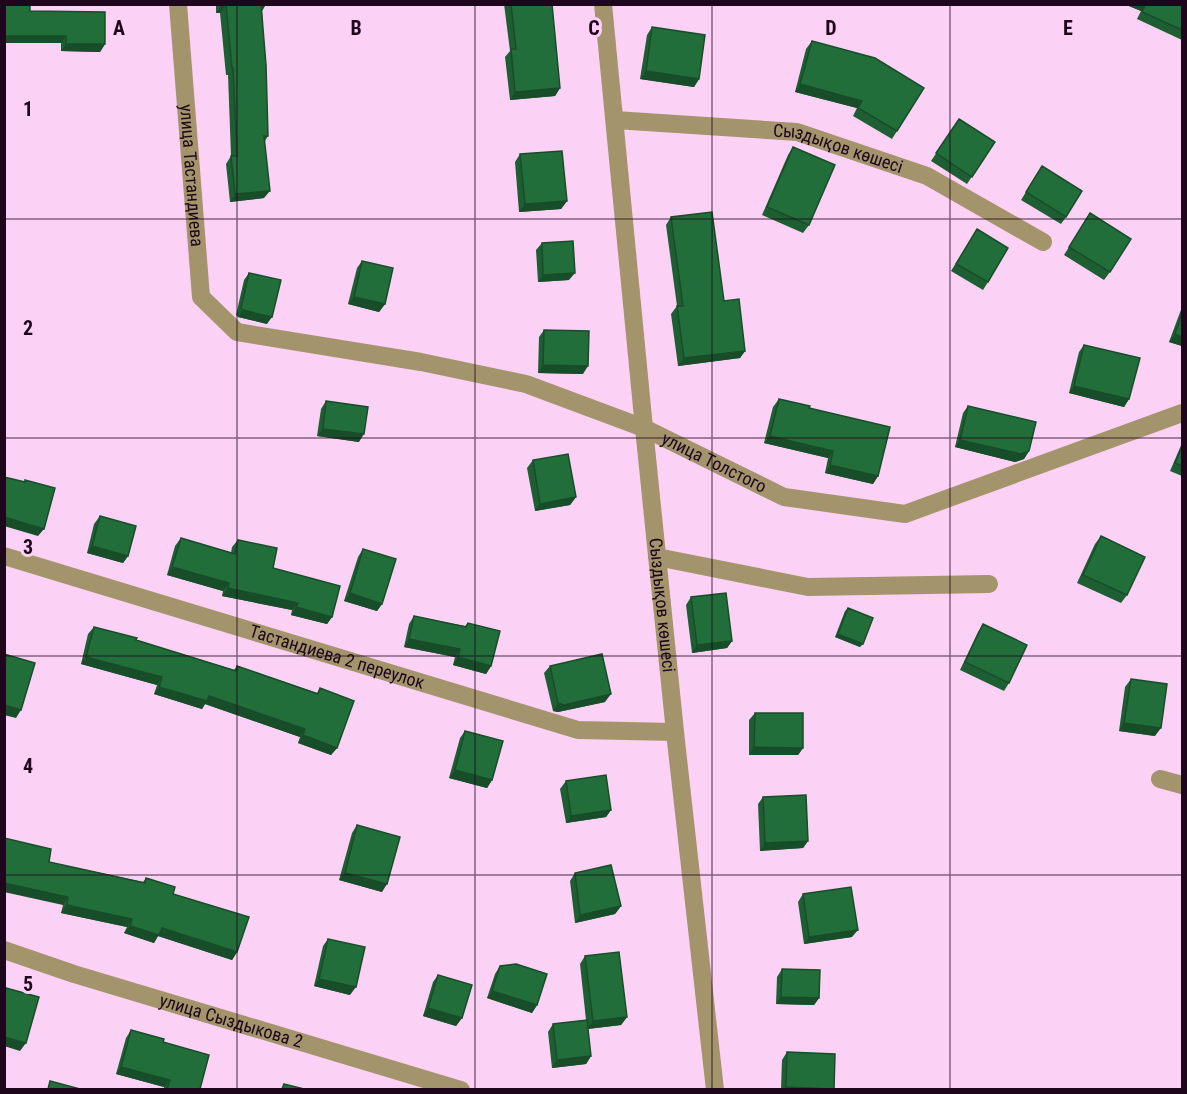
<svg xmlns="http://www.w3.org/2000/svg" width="1187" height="1094" font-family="'Roboto Condensed',sans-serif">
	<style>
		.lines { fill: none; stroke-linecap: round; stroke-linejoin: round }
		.minor { stroke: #a3946c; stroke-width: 18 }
		.wall { fill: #1d5f33 }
		.shaded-wall { fill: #184d29 }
		.building { fill: #226e3b; stroke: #184d29; stroke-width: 1.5 }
		.grid { fill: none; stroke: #1e071c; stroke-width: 1.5; stroke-opacity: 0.55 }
		.labels { text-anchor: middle; stroke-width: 6; stroke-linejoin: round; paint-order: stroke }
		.street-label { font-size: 18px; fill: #1e071c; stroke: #fbd1f5 }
		.grid-label { font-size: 20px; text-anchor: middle; font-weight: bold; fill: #1e071c; stroke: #fbd1f5; stroke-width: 6; stroke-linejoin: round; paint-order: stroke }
	</style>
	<rect width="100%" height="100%" fill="#fbd1f5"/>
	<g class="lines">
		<!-- minor -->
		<g class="minor">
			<path id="s1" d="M178 4 201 297 237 332 421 362 526 384 644 428 784 497 905 514 1182 413"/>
			<path id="s2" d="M603 4 644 428 675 732 715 1090"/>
			<path id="s3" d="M615 120 797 132 927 176 1043 242"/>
			<path id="s4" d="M4 556 578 730 675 732"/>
			<path d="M657 557 808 587 989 584"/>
			<path d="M1160 779 1182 785"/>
			<path id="s5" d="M4 950 74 974 461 1090"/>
		</g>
	</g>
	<!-- wall -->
	<path class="wall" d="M4 4 30 11 105 44 100 52 61 51V43H4Z
		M216 4H266L262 11 268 136 265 141 264 198 230 202 226 164 231 156 228 75H226L220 13H216Z
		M504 4H552L560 88 555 96 510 100 505 57 510 51Z
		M1124 4H1182V40L1137 19 1141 11Z
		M652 27 699 79 694 87 640 79 647 35Z
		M812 41 897 131 892 139 853 116 857 108 795 92 806 49Z
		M959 119 995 142 967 184 931 161Z
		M793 147 809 225 803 233 762 215 788 155Z
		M520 154 567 201 561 209 519 212 515 162Z
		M1042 166 1066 217 1061 224 1021 200Z
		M1090 213 1110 272 1104 280 1064 255Z
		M671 217 745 351 740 358 678 366 671 314 677 306 666 225Z
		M977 229 988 282 983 290 951 271Z
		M542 243 569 280 538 282 536 250Z
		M362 261 385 304 379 312 348 304 357 268Z
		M249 273 267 324 238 317 236 315 244 280Z
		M1182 307V346L1169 342Z
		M544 330 583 374 538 373 539 337Z
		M1084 345 1129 399 1124 407 1069 393 1079 352Z
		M779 399 809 408 878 476 873 484 825 473 828 458 764 443 773 407Z
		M326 401 359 442 317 436 321 409Z
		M968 406 1029 451 1024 459 1015 462 955 447 963 413Z
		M1182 443V476L1170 471Z
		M533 460 576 497 570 505 535 511 527 468Z
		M100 516 128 556 123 563 87 553 94 524Z
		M1101 536 1127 595 1121 603 1077 583 1095 544Z
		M181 538 231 553 232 547 238 540 273 568 332 617 327 624 291 615 292 610 222 596 223 591 167 575 175 546Z
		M363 549 382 604 377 611 344 601 358 557Z
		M691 597 732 641 727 648 692 653 686 605Z
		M848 608 860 647 835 637 845 611Z
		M414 616 465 626 468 623 491 666 486 674 453 665 455 657 404 647 409 624Z
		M983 624 1009 683 1004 691 960 670 978 632Z
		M94 627 234 670 237 666 317 693 320 688 337 748 331 755 298 743 300 737 205 704 202 709 154 694 157 685 81 664 88 634Z
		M550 666 605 702 558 712 553 711 544 673Z
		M1131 679 1155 736 1119 731 1125 687Z
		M755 713 803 748 798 755H749V720Z
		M465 731 492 780 487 788 449 778 460 738Z
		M566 781 611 810 606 817 566 823 560 789Z
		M763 797 808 841 803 848 760 851 758 804Z
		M357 825 382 892 339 880 352 833Z
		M49 862 143 882 146 878 173 894 237 952 232 960 158 936 154 943 124 933 127 927 61 913 63 905Z
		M575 873 621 906 615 914 575 923 570 881Z
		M803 894 852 937 804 944 798 902Z
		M328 939 350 995 314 986 323 946Z
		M585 956 627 1017 621 1025 588 1029 591 1056 586 1064 552 1068 548 1032 553 1024 586 1020 580 964Z
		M500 966 537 1005 532 1013 487 998 495 974Z
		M782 969 819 998 814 1005 776 1004 777 977Z
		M438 975 462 1018 456 1026 423 1016 433 982Z
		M131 1030 163 1042 200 1089H164V1087L116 1074 126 1038Z
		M787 1052 834 1089H781L782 1060Z"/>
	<!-- shaded-wall -->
	<path class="shaded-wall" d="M260 4H266L262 11Z
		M1124 4H1146L1141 11Z
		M222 5H226L220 13H216Z
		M4 36H66L61 43H4Z
		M66 44H105L100 52 61 51Z
		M646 71 699 79 694 87 640 79Z
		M800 84 862 101 857 108 795 92Z
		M560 88 555 96 510 100 515 92Z
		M270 191 264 198 230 202 235 194Z
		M567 201 561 209 519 212 525 204Z
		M575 273 569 280 538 282 543 275Z
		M354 297 385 304 379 312 348 304Z
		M243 310 272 317 267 324 238 317Z
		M1175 334 1182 337V346L1169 342Z
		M745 351 740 358 678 366 684 358Z
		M543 365 588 366 583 374 538 373Z
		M1074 386 1129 399 1124 407 1069 393Z
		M323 429 364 434 359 442 317 436Z
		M770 436 833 451 828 458 764 443Z
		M960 440 1029 451 1024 459 1015 462 955 447Z
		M830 465 878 476 873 484 825 473Z
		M576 497 570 505 535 511 540 504Z
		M4 517 44 529 38 536 4 526Z
		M92 546 128 556 123 563 87 553Z
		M172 567 229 583 223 591 167 575Z
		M228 588 298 603 292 610 222 596Z
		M350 593 382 604 377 611 344 601Z
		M296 607 332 617 327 624 291 615Z
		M838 634 863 644 860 647 835 637Z
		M409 639 460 649 455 657 404 647Z
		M732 641 727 648 692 653 697 645Z
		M86 657 162 677 157 685 81 664Z
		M458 657 491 666 486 674 453 665Z
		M159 687 209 696 305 729 300 737 205 704 202 709 154 694Z
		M611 694 605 702 558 712 553 711 558 703Z
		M4 705 21 710 16 718 4 715Z
		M1124 723 1161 728 1155 736 1119 731Z
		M303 735 337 748 331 755 298 743Z
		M754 747 803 748 798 755H749Z
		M455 770 492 780 487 788 449 778Z
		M611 810 606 817 566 823 571 816Z
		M808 841 803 848 760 851 765 843Z
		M345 873 387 884 382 892 339 880Z
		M4 883 68 897 63 905 4 892Z
		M67 905 132 919 127 927 61 913Z
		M621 906 615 914 575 923 580 915Z
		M130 926 162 928 237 952 232 960 158 936 154 943 124 933Z
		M858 930 852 937 804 944 809 937Z
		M319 979 356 987 350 995 314 986Z
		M492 991 537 1005 532 1013 487 998Z
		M781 997 819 998 814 1005 776 1004Z
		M428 1008 462 1018 456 1026 423 1016Z
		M627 1017 621 1025 587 1029 593 1021Z
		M4 1037 26 1043 20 1051 4 1046Z
		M591 1056 586 1064 552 1068 557 1060Z
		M121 1067 170 1080 164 1087 116 1074Z
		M786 1087 834 1089H784Z"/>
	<!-- building -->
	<path class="building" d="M4 4H30V11L105 12V44H66V36H4Z
		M222 4H261L266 65 268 136H264L270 191 235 194 231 156H237L233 68H232L226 5H222Z
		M511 4H552L560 88 515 92 511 49H516Z
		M1146 4H1182V30L1142 12Z
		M652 27 705 35 699 79 646 71Z
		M812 41 875 58 924 88 897 131 858 108 862 101 800 84Z
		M959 119 995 142 972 177 936 153Z
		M793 147 835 165 809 225 767 207Z
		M562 151 567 201 525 204 520 154Z
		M1042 166 1082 191 1066 217 1026 192Z
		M712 212 724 301 739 299 745 351 684 358 677 306H683L671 217Z
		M1090 213 1131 239 1110 272 1069 247Z
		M977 229 1008 248 988 282 956 264Z
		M573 241 575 273 543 275 542 243Z
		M362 261 393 268 385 304 354 297Z
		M249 273 281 280 272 317 243 310 241 308Z
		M1182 313V337L1175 334Z
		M544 330 589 331 588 366 543 365Z
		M1084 345 1140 358 1129 399 1074 386Z
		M779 399 810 406 809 408 890 427 878 476 830 465 833 451 770 436Z
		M326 401 368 407 364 434 323 429Z
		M968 406 1036 422 1029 451 1021 454 960 440Z
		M1182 447V466L1175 463Z
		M568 454 576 497 540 504 533 460Z
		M4 477 25 482V480L55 488 44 529 4 517Z
		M100 516 136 526 128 556 92 546Z
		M1101 536 1145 557 1127 595 1083 575Z
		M181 538 235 554 238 540 277 548 273 568 340 586 332 617 296 607 298 603 228 588 229 583 172 567Z
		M363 549 396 559 382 604 350 593Z
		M726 593 732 641 697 645 691 597Z
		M848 608 873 618 863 644 838 634Z
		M414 616 466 627 468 623 500 631 491 666 458 657 460 649 409 639Z
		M983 624 1027 645 1009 683 965 662Z
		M94 627 137 638 136 640 236 671 237 666 318 694 320 688 354 701 337 748 303 735 305 729 209 696 207 701 159 687 162 677 86 657Z
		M4 654 35 663 21 710 4 705Z
		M602 654 611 694 564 705 558 703 550 666Z
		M1131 679 1167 684 1161 728 1124 723Z
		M755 713H803V748L754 747Z
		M465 731 503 741 492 780 455 770Z
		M606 775 611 810 571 816 566 781Z
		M806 795 808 841 765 843 763 797Z
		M357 825 400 837 387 884 345 873Z
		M4 838 51 849 49 862 145 883 146 878 175 887 173 894 249 917 237 952 162 928 159 935 130 926 132 919 67 905 68 897 4 883Z
		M611 865 621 906 580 915 575 873Z
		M851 887 858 930 809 937 803 894Z
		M328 939 365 947 356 987 319 979Z
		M619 952 627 1017 593 1021 585 956Z
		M516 964 547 974 537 1005 492 991 500 966Z
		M782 969 820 970 819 998 781 997Z
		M438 975 472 985 462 1018 428 1008Z
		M6 988 39 997 26 1043 4 1037V993Z
		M587 1020 591 1056 557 1060 553 1024Z
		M131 1030 164 1039 163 1042 209 1055 200 1089H167L170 1080 121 1067Z
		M787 1052 835 1054 834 1089 786 1087Z
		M50 1081 80 1089H48Z
		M284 1084 304 1089H282Z"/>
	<!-- grid -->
	<path class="grid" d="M237 4V1090M475 4V1090M712 4V1090M950 4V1090M4 219H1182M4 438H1182M4 656H1182M4 875H1182"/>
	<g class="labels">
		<!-- street labels -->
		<g class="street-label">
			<text dy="6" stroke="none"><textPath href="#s3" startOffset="226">Сыздықов көшесі</textPath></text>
			<text dy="6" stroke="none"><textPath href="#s1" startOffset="172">улица Тастандиева</textPath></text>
			<text dy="6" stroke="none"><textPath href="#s1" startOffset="842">улица Толстого</textPath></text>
			<text dy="6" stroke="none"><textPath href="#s2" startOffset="604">Сыздықов көшесі</textPath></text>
			<text dy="6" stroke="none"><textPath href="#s4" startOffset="348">Тастандиева 2 переулок</textPath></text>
			<text dy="6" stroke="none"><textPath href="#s5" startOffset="238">улица Сыздыкова 2</textPath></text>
		</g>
	</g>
	<g class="grid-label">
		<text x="119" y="35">A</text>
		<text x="356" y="35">B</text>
		<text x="594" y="35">C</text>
		<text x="831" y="35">D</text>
		<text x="1068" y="35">E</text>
		<text x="28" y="116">1</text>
		<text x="28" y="335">2</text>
		<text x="28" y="554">3</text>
		<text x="28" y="773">4</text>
		<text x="28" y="991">5</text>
	</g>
	<!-- border -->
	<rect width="1187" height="1094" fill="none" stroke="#1e071c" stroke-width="12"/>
</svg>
